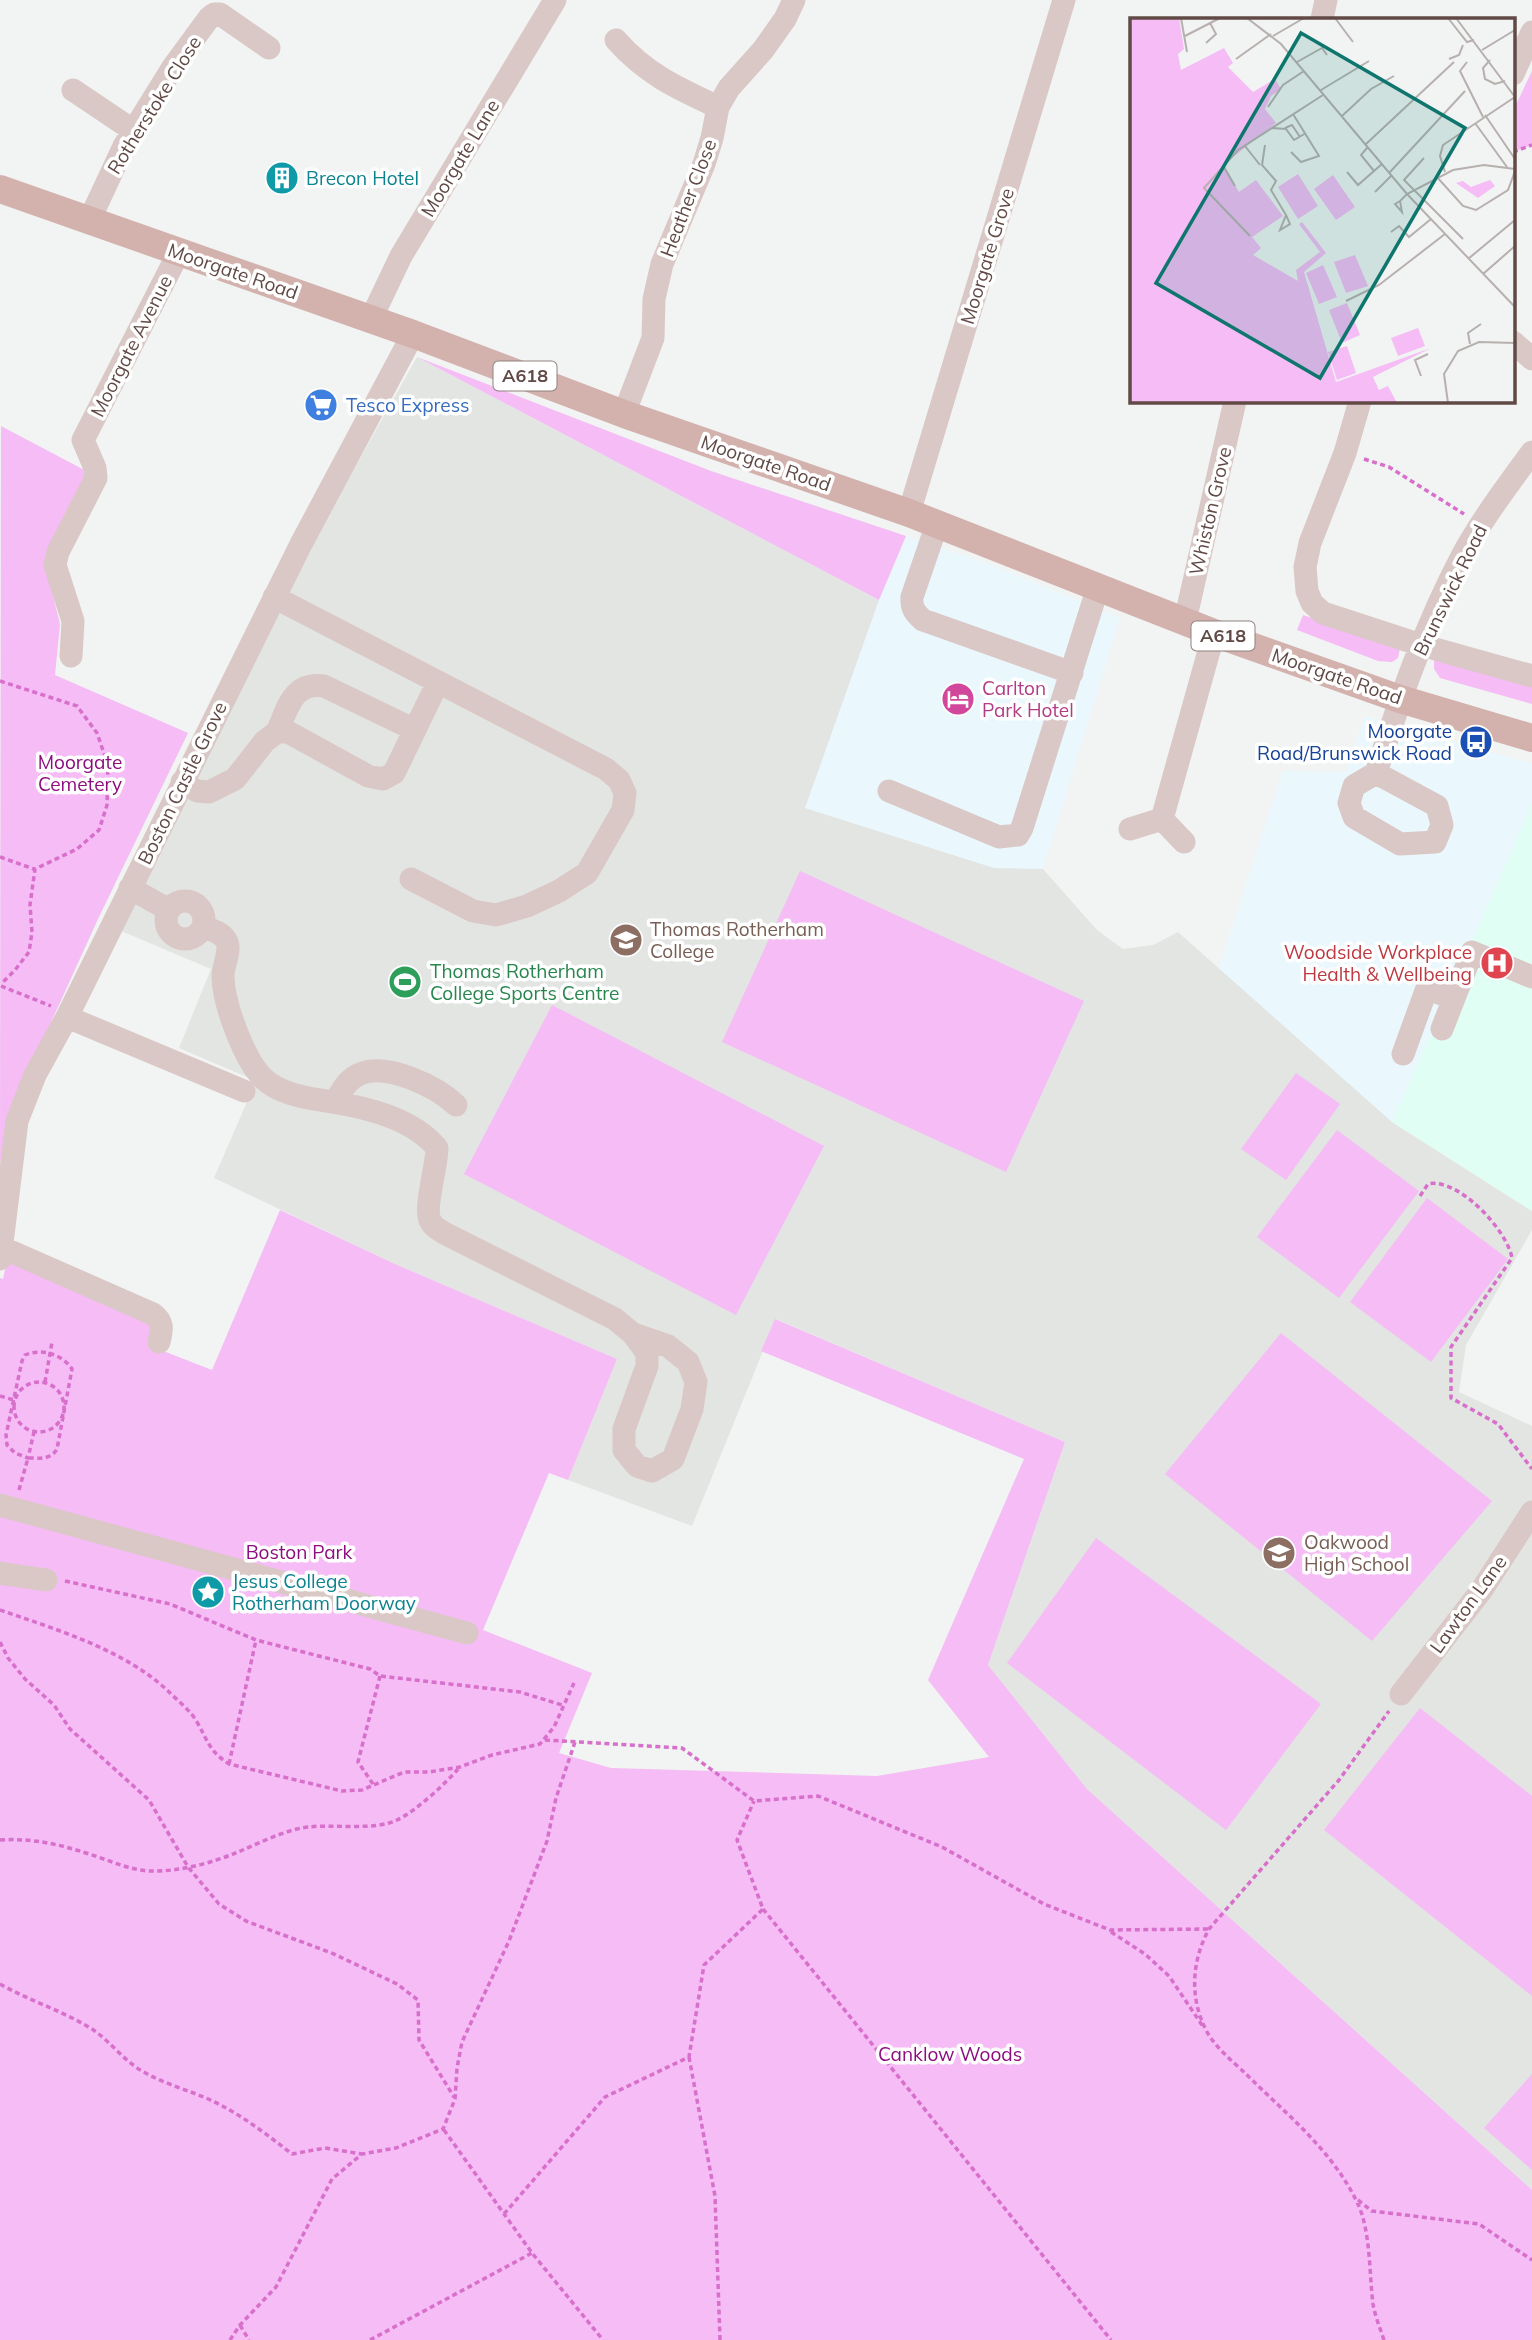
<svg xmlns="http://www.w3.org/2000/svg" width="1532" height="2340" font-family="Mulish,sans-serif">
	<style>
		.commercial { fill: #eaf8fe }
		.education { fill: #e3e5e3 }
		.medical { fill: #e1fef5 }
		.green { fill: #f5bcf5 }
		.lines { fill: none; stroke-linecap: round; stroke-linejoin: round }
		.path { stroke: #d76fcb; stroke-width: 3.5; stroke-dasharray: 5 3.5; stroke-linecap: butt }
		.minor { stroke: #dac8c6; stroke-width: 23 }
		.major { stroke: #d3b2ae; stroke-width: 28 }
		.labels { text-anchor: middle; stroke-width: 7; stroke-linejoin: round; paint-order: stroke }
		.shield { fill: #fff; stroke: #90807e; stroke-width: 2 }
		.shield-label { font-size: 18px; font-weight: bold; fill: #614946 }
		.street-label { font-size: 19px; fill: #614946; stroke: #fff }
		.culture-label { font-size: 19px; fill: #0d838f; stroke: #fff; text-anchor: start }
		.shop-label { font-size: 19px; fill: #366cbe; stroke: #fff; text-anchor: start }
		.hotel-label { font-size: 19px; fill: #b23c85; stroke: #fff; text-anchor: start }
		.transit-label { font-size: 19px; fill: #164399; stroke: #fff; text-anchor: end }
		.park-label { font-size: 19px; fill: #8d0c7f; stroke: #fff }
		.education-label { font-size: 19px; fill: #785e54; stroke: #fff; text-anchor: start }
		.health-label { font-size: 19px; fill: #be3a42; stroke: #fff; text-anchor: end }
		.leisure-label { font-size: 19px; fill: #27864d; stroke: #fff; text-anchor: start }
		.inset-road { fill: none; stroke: #b7b0ae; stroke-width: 2 }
		.view { fill: #0f766e; fill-opacity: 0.15; stroke: #0f766e; stroke-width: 3.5 }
		.inset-edge { fill: none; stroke: #614946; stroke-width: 3.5 }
	</style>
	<rect width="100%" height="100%" fill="#f1f4f3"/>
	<!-- commercial -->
	<path class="commercial" d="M906 536 991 565 1120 618 1043 869 994 868 804 808 879 600Z
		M1365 716 1532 764V804L1392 1122 1218 970 1283 771 1346 772Z"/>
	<!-- education -->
	<path class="education" d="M417 357 879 600 805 808 994 868 1043 869 1097 930 1123 949 1153 945 1178 932 1392 1122 1532 1211V1230L1466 1345 1459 1392 1532 1426V2190L1087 1789 988 1665 1065 1442 776 1319 692 1526 568 1480 617 1359 395 1264 214 1178 256 1081 179 1048 211 969 121 931 308 551Z"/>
	<!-- medical -->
	<path class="medical" d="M1532 804V1211L1392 1122Z"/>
	<!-- green -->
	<path class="green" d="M1532 71V145L1513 152V111Z
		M417 357 711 471 906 536 879 600Z
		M1 426 90 473 45 564 60 624 55 675 188 733 98 919 8 1117 0 1164Z
		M1303 615 1400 648 1398 658 1392 662 1378 661 1297 630Z
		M1434 659 1532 687V704L1440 678 1434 669Z
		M800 871 1084 1001 1006 1172 722 1042Z
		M552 1005 824 1146 736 1315 464 1174Z
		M1296 1073 1340 1104 1286 1180 1241 1149Z
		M1337 1130 1419 1191 1339 1298 1257 1237Z
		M1427 1198 1508 1259 1431 1362 1350 1302Z
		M280 1210 395 1264 617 1359 568 1480 549 1473 483 1630 592 1673 559 1753 611 1768 877 1776 989 1757 928 1680 1024 1459 761 1351 775 1319 1065 1442 988 1665 1087 1789 1532 2190V2340H0V1278L3 1279 6 1265 13 1261 149 1318 153 1347 212 1370Z
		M1281 1333 1492 1501 1372 1641 1165 1474Z
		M1096 1538 1321 1704 1226 1830 1007 1663Z
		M1420 1708 1532 1796V1996L1324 1830Z
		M1532 2074V2170L1484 2128Z"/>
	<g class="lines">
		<!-- path -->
		<path class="path" d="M1513 152 1532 145
			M1364 459 1389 467 1464 514
			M0 681 77 706 97 733 108 765 107 805 99 830 77 849 35 869 30 905 32 932 29 952 15 970 2 983
			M0 857 34 869
			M1 986 51 1006
			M1420 1196 1428 1184C1458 1177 1507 1230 1512 1258L1451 1347V1398L1498 1424 1532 1469
			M14 1407a25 25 0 1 1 50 0a25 25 0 1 1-50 0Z
			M45 1382 52 1342
			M0 1396 14 1400
			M19 1490 28 1458C39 1458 51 1460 57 1449L72 1369C62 1354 42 1348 25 1355L22 1361 6 1435 7 1445 15 1453 28 1458 34 1432
			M65 1581 170 1604 256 1640 370 1669 380 1676 520 1692 562 1705
			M0 1610C55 1629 125 1650 168 1691 177 1700 191 1711 197 1722 208 1741 209 1751 229 1764L342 1791 362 1790 404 1772H429L460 1767 492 1755 540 1744 554 1727 574 1683
			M0 1642 8 1658 25 1679 54 1705 70 1729 149 1800 188 1867 219 1904 246 1921 334 1954 397 1984 418 2000 419 2040 454 2097
			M545 1740 682 1748 754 1801 818 1796 942 1847 1044 1904 1110 1930 1209 1929
			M229 1764 256 1640
			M373 1784 358 1762 380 1676
			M0 1840C31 1838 59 1844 89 1854 109 1860 128 1870 150 1871 178 1872 212 1863 238 1852 260 1843 284 1830 308 1827 334 1824 374 1831 397 1820 416 1811 444 1785 458 1769
			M763 1909 1111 2340
			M1111 1932 1145 1954 1169 1976 1202 2025
			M0 1984C30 2001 63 2011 92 2029 110 2041 123 2060 142 2071 162 2083 185 2089 206 2098 238 2112 265 2133 292 2154L325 2148 362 2154
			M689 2057 715 2196 720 2340
			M444 2130 532 2253 603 2340
			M1358 2200 1372 2211 1479 2224 1532 2260
			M504 2214 605 2097 689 2057 704 1965 763 1909 737 1840 754 1801
			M240 2325 249 2340
			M230 2340 240 2325 276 2287 332 2179 362 2154 396 2148 443 2129 455 2099 457 2068 462 2042 509 1941 547 1841 556 1798 575 1742
			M370 2340 532 2253
			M1384 2340C1380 2328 1375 2316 1373 2304 1369 2273 1371 2228 1356 2200 1330 2148 1285 2113 1245 2073 1232 2061 1214 2046 1206 2030 1189 1997 1192 1960 1209 1929L1339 1780 1389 1711"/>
		<!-- minor -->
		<path class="minor" d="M1322 19 1326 0
			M616 40C646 74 677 88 718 107
			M1513 74 1532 32
			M73 90 134 131
			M89 221 124 146 173 67 209 18 214 14H220L269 48
			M371 319 401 256 555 0
			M1513 342 1532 359
			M1360 401 1345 453 1310 543 1305 567 1307 591 1312 603 1323 613 1421 645 1532 676
			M624 414 653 338 654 299 662 264 704 164 712 138 718 107 729 88 763 50 785 19 794 0
			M909 513 1064 0
			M937 524 912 597C911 608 915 613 923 620L1072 673
			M274 597 606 769 619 780 625 793 623 810 587 873 559 891 527 906 496 915 473 911 411 879
			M1185 621 1235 401
			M71 656 73 621 55 565 58 552 96 478 95 468 83 440 179 252
			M277 732C288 708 292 682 324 686L415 730
			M1376 773 1354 786 1349 803 1354 817 1400 844 1435 842 1442 825 1437 806 1376 773C1400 698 1426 624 1463 554 1483 518 1508 485 1532 452
			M182 782 197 791 209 792 235 779 265 741 277 732H288L368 776 383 779 394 773 438 682
			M889 791 999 837 1018 835 1022 828 1098 587
			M1162 819 1214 633
			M1130 829 1162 819 1184 842
			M130 888 169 910
			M166 920a19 19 0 1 1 38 0a19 19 0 1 1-38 0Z
			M203 926C211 930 221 932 226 940 232 950 223 964 223 976 223 1002 244 1060 263 1078 280 1095 309 1098 332 1102 369 1108 413 1119 437 1148 437 1166 423 1211 431 1222 433 1227 440 1230 444 1233L615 1319 633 1334 647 1353V1366L624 1429V1450L637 1466 652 1471 673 1459 692 1409 696 1382 688 1362 668 1346 633 1334
			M67 1017 244 1091
			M1442 1029 1472 952 1532 977
			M1403 1054 1427 988 1453 999
			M335 1102C342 1091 347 1079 360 1074 387 1062 437 1087 456 1105
			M3 1248 153 1314C164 1322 162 1330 159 1342
			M0 1259 17 1121 35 1075 67 1017 301 544 413 334
			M0 1505 467 1633
			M0 1573 46 1580
			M1401 1694 1481 1591 1532 1512"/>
		<!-- major -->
		<path class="major" d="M0 189 413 334 624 414 909 513 1214 633 1400 699 1532 738"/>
	</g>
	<!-- icons -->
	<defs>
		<symbol id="building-disc" viewBox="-11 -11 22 22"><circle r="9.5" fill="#0f9aa8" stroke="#fff"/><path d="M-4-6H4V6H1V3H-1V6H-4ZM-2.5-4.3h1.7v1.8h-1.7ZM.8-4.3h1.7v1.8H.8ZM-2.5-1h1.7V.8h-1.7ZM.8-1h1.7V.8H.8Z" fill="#fff"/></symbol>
		<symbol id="supermarket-disc" viewBox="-11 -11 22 22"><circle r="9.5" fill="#3f7fe0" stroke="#fff"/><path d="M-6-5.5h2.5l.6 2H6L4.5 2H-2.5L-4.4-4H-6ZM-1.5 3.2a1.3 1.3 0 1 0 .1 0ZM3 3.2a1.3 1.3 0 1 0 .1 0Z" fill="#fff"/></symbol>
		<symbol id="hotel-disc" viewBox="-11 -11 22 22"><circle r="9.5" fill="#d1479c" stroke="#fff"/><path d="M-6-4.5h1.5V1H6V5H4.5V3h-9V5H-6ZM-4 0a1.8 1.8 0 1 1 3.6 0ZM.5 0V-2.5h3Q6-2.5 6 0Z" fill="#fff"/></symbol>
		<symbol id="bus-disc" viewBox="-11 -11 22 22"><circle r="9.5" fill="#1a4fb4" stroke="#fff"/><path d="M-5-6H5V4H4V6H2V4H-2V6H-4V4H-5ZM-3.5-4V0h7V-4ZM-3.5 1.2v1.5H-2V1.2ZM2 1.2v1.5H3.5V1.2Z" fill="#fff"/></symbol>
		<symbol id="university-disc" viewBox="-11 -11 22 22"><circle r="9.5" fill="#8d6e63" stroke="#fff"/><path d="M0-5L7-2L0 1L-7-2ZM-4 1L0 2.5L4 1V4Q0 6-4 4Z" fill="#fff"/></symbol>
		<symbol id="hospital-disc" viewBox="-11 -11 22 22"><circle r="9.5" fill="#e0444e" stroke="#fff"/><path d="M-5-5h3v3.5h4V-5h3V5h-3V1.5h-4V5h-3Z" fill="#fff"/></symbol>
		<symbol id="stadium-disc" viewBox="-11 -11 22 22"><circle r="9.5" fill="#2e9e5b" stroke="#fff"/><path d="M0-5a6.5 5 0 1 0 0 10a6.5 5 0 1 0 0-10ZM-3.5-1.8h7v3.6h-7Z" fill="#fff"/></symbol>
		<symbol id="school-disc" viewBox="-11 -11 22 22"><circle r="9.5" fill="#8d6e63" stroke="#fff"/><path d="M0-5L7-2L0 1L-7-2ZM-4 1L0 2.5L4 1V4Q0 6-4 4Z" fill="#fff"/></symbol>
		<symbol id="sight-disc" viewBox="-11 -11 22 22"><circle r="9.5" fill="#0f9aa8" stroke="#fff"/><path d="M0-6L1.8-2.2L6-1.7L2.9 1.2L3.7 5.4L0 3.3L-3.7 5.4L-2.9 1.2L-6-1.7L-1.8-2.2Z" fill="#fff"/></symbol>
	</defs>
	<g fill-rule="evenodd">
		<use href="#building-disc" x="263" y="159" width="38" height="38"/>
		<use href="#supermarket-disc" x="302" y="386" width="38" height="38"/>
		<use href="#hotel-disc" x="939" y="680" width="38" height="38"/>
		<use href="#bus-disc" x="1457" y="723" width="38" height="38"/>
		<use href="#university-disc" x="607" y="921" width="38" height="38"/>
		<use href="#hospital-disc" x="1478" y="944" width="38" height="38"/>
		<use href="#stadium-disc" x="386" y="963" width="38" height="38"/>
		<use href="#school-disc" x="1260" y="1534" width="38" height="38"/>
		<use href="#sight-disc" x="189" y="1573" width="38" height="38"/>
	</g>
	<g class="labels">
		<!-- shield labels -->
		<g class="shield">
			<rect x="493.5" y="361.5" width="63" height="29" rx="5"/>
			<rect x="1191.5" y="621.5" width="63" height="29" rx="5"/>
		</g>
		<g class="shield-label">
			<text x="525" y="382">A618</text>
			<text x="1223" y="642">A618</text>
		</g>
		<!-- street labels -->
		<g class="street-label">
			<text transform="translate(154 105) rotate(-58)" y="7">Rotherstoke Close</text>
			<text transform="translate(460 158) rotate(-59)" y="7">Moorgate Lane</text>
			<text transform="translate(688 198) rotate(-69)" y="7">Heather Close</text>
			<text transform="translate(987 256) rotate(-73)" y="7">Moorgate Grove</text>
			<text transform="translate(233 271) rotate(19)" y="7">Moorgate Road</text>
			<text transform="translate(131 346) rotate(-63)" y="7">Moorgate Avenue</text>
			<text transform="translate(766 463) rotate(19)" y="7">Moorgate Road</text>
			<text transform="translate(1210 511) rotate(-77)" y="7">Whiston Grove</text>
			<text transform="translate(1450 590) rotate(-64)" y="7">Brunswick Road</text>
			<text transform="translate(1337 676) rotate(19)" y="7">Moorgate Road</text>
			<text transform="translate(182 783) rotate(-64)" y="7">Boston Castle Grove</text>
			<text transform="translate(1468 1604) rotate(-54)" y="7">Lawton Lane</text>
		</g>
		<!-- culture labels -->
		<g class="culture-label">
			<text x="306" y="185">Brecon Hotel</text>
			<text x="232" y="1588">Jesus College<tspan x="232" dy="22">Rotherham Doorway</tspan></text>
		</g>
		<!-- shop labels -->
		<g class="shop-label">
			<text x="346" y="412">Tesco Express</text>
		</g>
		<!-- hotel labels -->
		<g class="hotel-label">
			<text x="982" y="695">Carlton<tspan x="982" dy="22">Park Hotel</tspan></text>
		</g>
		<!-- transit labels -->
		<g class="transit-label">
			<text x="1452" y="738">Moorgate<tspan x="1452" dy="22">Road/Brunswick Road</tspan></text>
		</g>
		<!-- park labels -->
		<g class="park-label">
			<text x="80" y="769">Moorgate<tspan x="80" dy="22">Cemetery</tspan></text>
			<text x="299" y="1559">Boston Park</text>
			<text x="950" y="2061">Canklow Woods</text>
		</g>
		<!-- education labels -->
		<g class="education-label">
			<text x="650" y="936">Thomas Rotherham<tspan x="650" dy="22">College</tspan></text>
			<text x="1304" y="1549">Oakwood<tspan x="1304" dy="22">High School</tspan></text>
		</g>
		<!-- health labels -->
		<g class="health-label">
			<text x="1472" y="959">Woodside Workplace<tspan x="1472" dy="22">Health &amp; Wellbeing</tspan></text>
		</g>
		<!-- leisure labels -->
		<g class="leisure-label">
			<text x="430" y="978">Thomas Rotherham<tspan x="430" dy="22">College Sports Centre</tspan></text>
		</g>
	</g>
	<!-- overview -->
	<g transform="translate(1130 18)">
		<rect width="385" height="385" fill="#f1f4f3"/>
		<path d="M0 0H49L54 31 48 36 51 52 94 30 103 45 98 49 123 74 145 61 151 71 141 78 135 91 146 105 93 147 109 174 126 162 153 198 122 219 131 230 123 237 168 263 166 252 190 234 169 206 172 204 196 235 174 254 206 364 301 330 243 359 249 372 258 368 267 385H0ZM168 156 188 188 168 201 148 169ZM203 157 225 189 206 202 184 171ZM360 162 365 168 348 180 326 165 333 163 341 169ZM225 237 238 268 216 275 204 244ZM193 247 207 279 189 286 176 255ZM217 285 230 317 212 325 199 292ZM288 310 295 328 268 338 261 320ZM217 328 226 355 207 362 198 334Z" fill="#f5bcf5"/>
		<path class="inset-road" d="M51 0 57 34M117 0 151 26 277 176 385 289M205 0 223 24M318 0 337 24 344 22M326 0 385 79M55 18 90 0M143 18 174 0M76 25 86 16 80 5M352 32 385 12M106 41 141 16M319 41 329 37 333 27M360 42 353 50 355 61 365 66 375 63M167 44 192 30 197 37M337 44 330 53 353 99M191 72 239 43M138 89 153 67 174 53M355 97 385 141M212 98 241 71 264 58M345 105 377 149M142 110 156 111 164 122 176 115M155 110 162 107 170 119M236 126 324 44M135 127 132 147 146 163 141 172 156 197 150 212 160 206 156 197M115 128 130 147M237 130 231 137 244 153M161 134 171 144 189 138 163 96M294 140 274 162 333 221M94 149 105 168M217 154 228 167 252 146M260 154 335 73M315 154 310 138 313 127 385 79M306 158 333 188 346 192 378 172 385 153M245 174 262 157M270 183 265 186 272 194 270 183 277 176 323 152 354 147 385 151M261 214 269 208 279 219 301 201M120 218 74 170 108 132 193 77M338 241 385 202M353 256 385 228M216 283 249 267 315 216M340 326 338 315 351 306M291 358 285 342 298 336M318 385 314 356 328 333 349 324 385 325"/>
		<path class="view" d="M171 15 335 110 190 360 26 265Z"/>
		<rect width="385" height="385" class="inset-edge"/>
	</g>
</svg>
